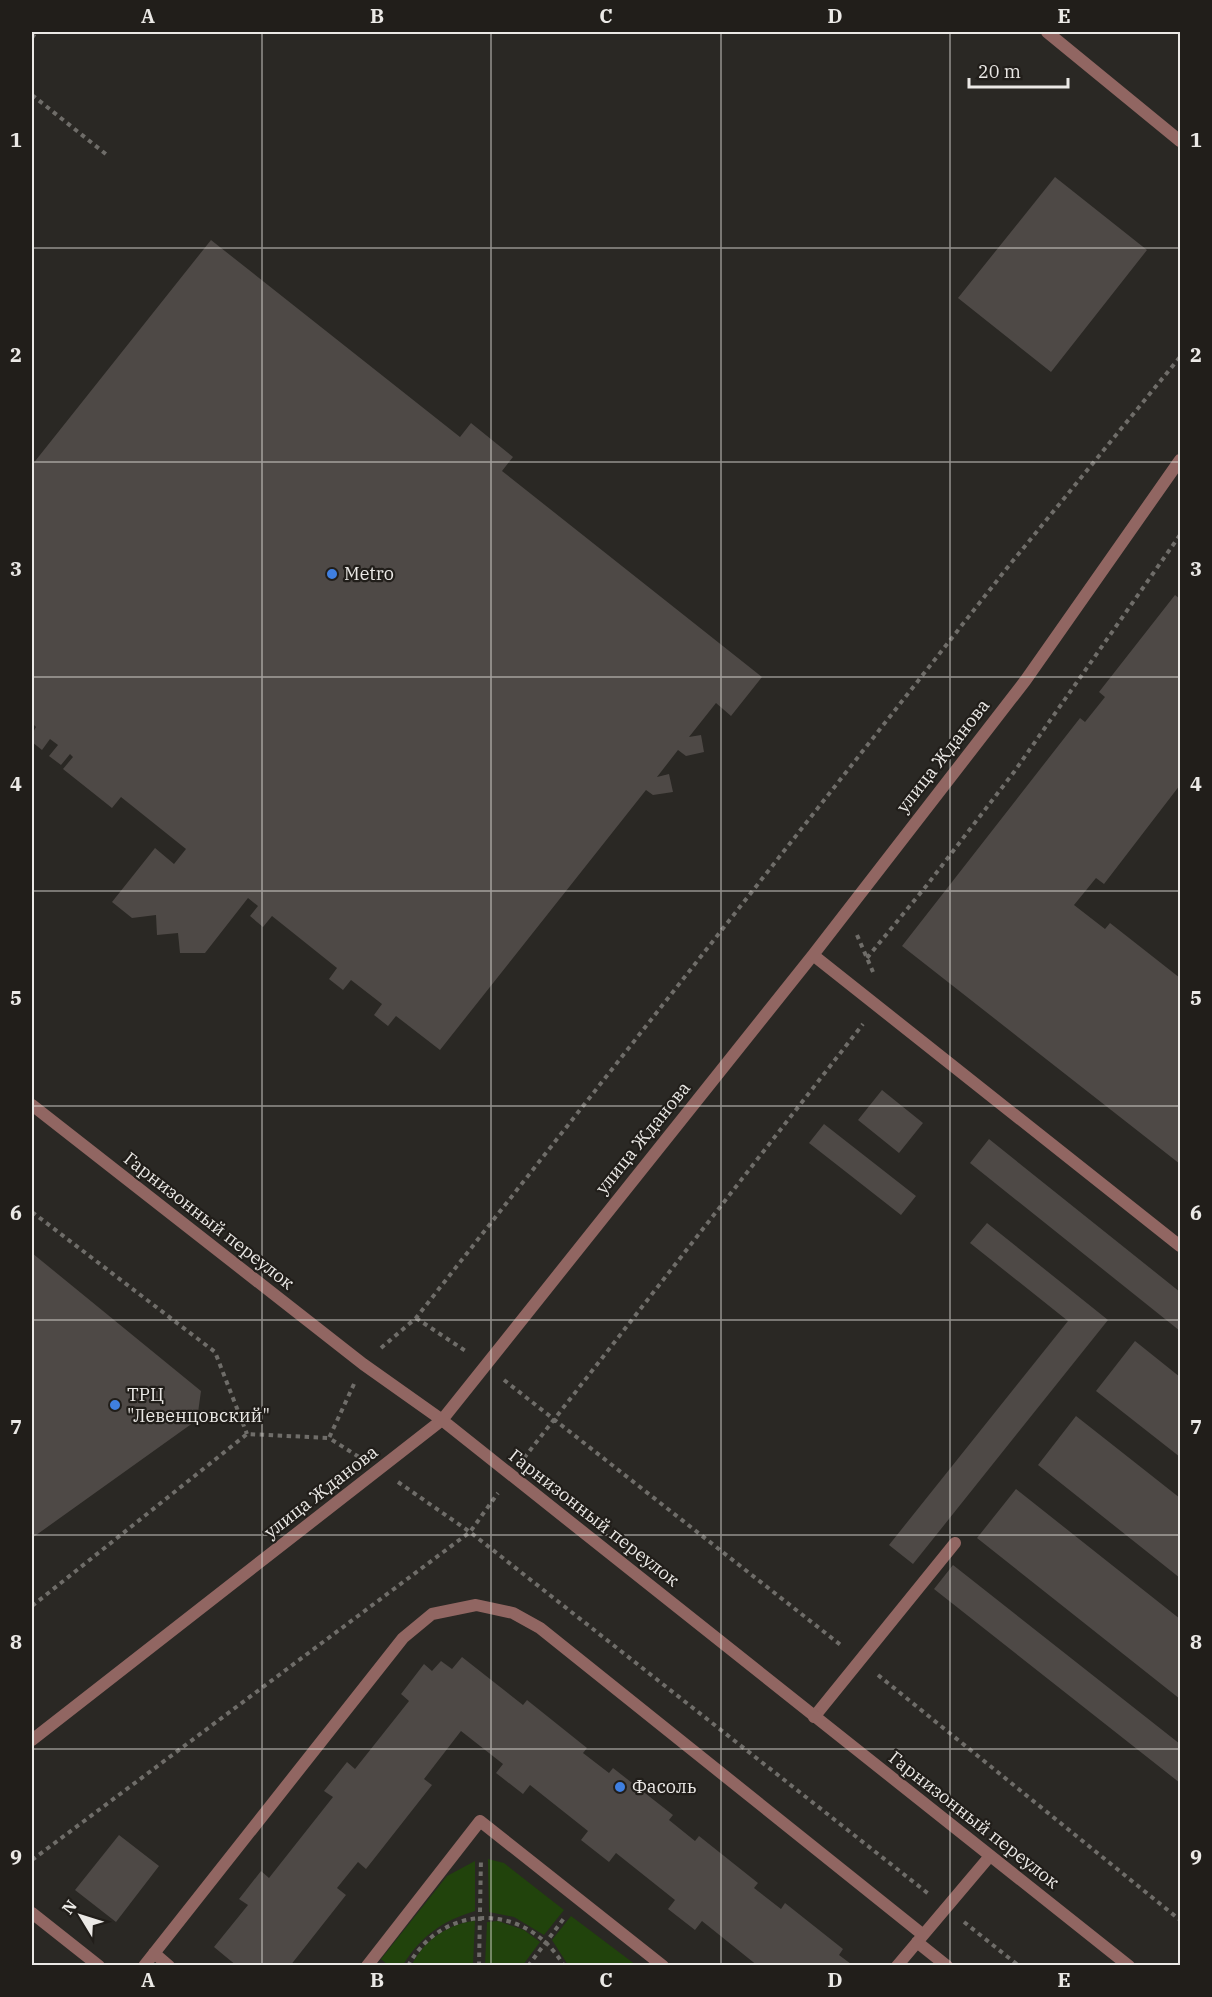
<svg xmlns="http://www.w3.org/2000/svg" width="1212" height="1997" font-family="'IBM Plex Serif',serif">
	<style>
		.green { fill: #21430c }
		.building { fill: #4e4946 }
		.lines { fill: none; stroke-linecap: round; stroke-linejoin: round }
		.path { stroke: #6f6d69; stroke-width: 4; stroke-dasharray: 4.5 4.5; stroke-linecap: butt }
		.service { stroke: #916662; stroke-width: 12 }
		.minor { stroke: #916662; stroke-width: 12 }
		.grid { fill: none; stroke: #ebe9e6; stroke-width: 1.5; stroke-opacity: 0.55 }
		.shop-dot { fill: #3f7fe0; stroke: #211e1a; stroke-width: 2 }
		.labels { text-anchor: middle; stroke-width: 4.5; stroke-linejoin: round; paint-order: stroke }
		.poi-label { font-size: 18px; fill: #ebe9e6; stroke: #211e1a; text-anchor: start }
		.street-label { font-size: 18px; fill: #ebe9e6; stroke: #211e1a }
		.neatline { fill: none; stroke: #ebe9e6; stroke-width: 2 }
		.grid-label { font-size: 20px; text-anchor: middle; font-weight: bold; fill: #ebe9e6 }
	</style>
	<rect width="100%" height="100%" fill="#2a2824"/>
	<!-- green -->
	<path class="green" d="M488 1859 504 1863 564 1910 544 1935 514 1917 489 1912Z
		M475 1861V1911C442 1921 421 1936 403 1965H388L381 1959 447 1876Z
		M571 1916 636 1965H568L552 1940Z
		M475 1921 473 1965H412C423 1941 449 1923 475 1921Z
		M498 1921 524 1930 540 1942 523 1965H485L487 1922Z"/>
	<!-- building -->
	<path class="building" d="M1055 177 1147 250 1051 372 958 298Z
		M211 240 460 437 471 423 513 457 502 471 762 677 731 716 716 703 689 737 701 735 704 752 686 756 678 750 657 777 669 774 673 792 653 795 646 790 440 1050 396 1016 388 1026 374 1015 382 1004 351 980 343 990 329 979 337 968 272 916 263 927 250 916 258 906 248 898 205 953H180L178 933 157 935 156 915 132 918 112 902 155 848 174 864 186 849 121 797 112 808 63 769 73 757 70 754 61 765 49 756 58 745 50 739 42 750 32 742V734L36 727 32 723V465Z
		M1175 595 1180 599V785L1104 884 1096 878 1074 905 1105 929 1110 923 1180 978V1164L902 946 1080 718 1085 722 1105 697 1099 692Z
		M882 1090 923 1123 899 1153 858 1120Z
		M824 1124 916 1196 901 1215 809 1143Z
		M989 1139 1180 1292V1331L970 1163Z
		M987 1223 1108 1320 913 1564 889 1545 1068 1321 970 1243Z
		M32 1253 201 1391 197 1420 32 1538Z
		M1135 1341 1180 1377V1457L1096 1391Z
		M1076 1416 1180 1498V1578L1038 1465Z
		M1016 1489 1180 1619V1699L977 1538Z
		M953 1565 1180 1744V1783L934 1589Z
		M462 1657 523 1705 527 1700 587 1748 583 1753 609 1773 613 1768 673 1815 669 1820 695 1841 699 1836 758 1883 754 1888 781 1909 785 1903 843 1949 839 1955 851 1964 758 1966 702 1921 695 1930 668 1909 675 1900 616 1853 609 1862 581 1840 588 1831 530 1785 523 1794 496 1773 503 1764 461 1731 424 1779 432 1785 366 1869 358 1862 337 1888 346 1895 290 1966H237L214 1947 248 1905 239 1899 261 1871 269 1878 333 1797 324 1791 347 1762 355 1769 409 1701 401 1694 424 1664 432 1671 441 1661 452 1669Z
		M119 1835 159 1866 116 1922 75 1890Z"/>
	<g class="lines">
		<!-- path -->
		<path class="path" d="M32 38 36 32
			M32 95 107 155
			M857 935 873 972
			M867 958 927 885 1014 772 1180 535
			M32 1212 215 1352 247 1434
			M416 1318 467 1352
			M381 1348 416 1318 1007 568 1180 357
			M504 1380 842 1646
			M354 1384 329 1438 359 1457
			M524 1458 863 1024
			M398 1482 470 1532 930 1895
			M32 1606 247 1434 329 1438
			M878 1675 1180 1920
			M32 1860 470 1532 498 1493
			M964 1922 1019 1966
			M408 1966C443 1901 528 1903 564 1966
			M479 1966 481 1858
			M528 1966 565 1917"/>
		<!-- service -->
		<path class="service" d="M814 1717 955 1543
			M32 1913 99 1966
			M917 1942 947 1966
			M154 1953 169 1966
			M144 1966 403 1638 432 1614 476 1605 513 1613 540 1628 922 1934
			M367 1966 480 1821 663 1966
			M897 1966 990 1856"/>
		<!-- minor -->
		<path class="minor" d="M1047 32 1180 141
			M813 955 1180 1246
			M32 1105 363 1364 442 1420 1129 1966
			M32 1740 442 1420 813 955 1025 681 1180 460"/>
	</g>
	<!-- grid -->
	<path class="grid" d="M262 32V1966M491 32V1966M721 32V1966M950 32V1966M32 248H1180M32 462H1180M32 677H1180M32 891H1180M32 1106H1180M32 1320H1180M32 1535H1180M32 1749H1180"/>
	<!-- markers -->
	<g class="shop-dot">
		<circle cx="332" cy="574" r="6"/>
		<circle cx="115" cy="1405" r="6"/>
		<circle cx="620" cy="1787" r="6"/>
	</g>
	<g class="labels">
		<!-- poi labels -->
		<g class="poi-label">
			<text x="344" y="580">Metro</text>
			<text x="127" y="1401">ТРЦ<tspan x="127" dy="21">"Левенцовский"</tspan></text>
			<text x="632" y="1793">Фасоль</text>
		</g>
		<!-- street labels -->
		<g class="street-label">
			<text transform="translate(943 756) rotate(-52)" y="6">улица Жданова</text>
			<text transform="translate(643 1138) rotate(-51)" y="6">улица Жданова</text>
			<text transform="translate(209 1221) rotate(38)" y="6">Гарнизонный переулок</text>
			<text transform="translate(321 1492) rotate(-38)" y="6">улица Жданова</text>
			<text transform="translate(594 1518) rotate(38)" y="6">Гарнизонный переулок</text>
			<text transform="translate(974 1820) rotate(38)" y="6">Гарнизонный переулок</text>
		</g>
	</g>
	<!-- border -->
	<rect width="1212" height="1997" fill="none" stroke="#211e1a" stroke-width="66"/>
	<!-- north arrow -->
	<g transform="translate(81 1916) rotate(308)" stroke="#211e1a" stroke-width="4.5" paint-order="stroke">
	<path d="M0-4.5L10 22L0 15L-10 22Z" fill="#ebe9e6"/>
	<text y="-9" font-size="16" font-weight="bold" text-anchor="middle" fill="#ebe9e6">N</text>
	</g>
	<!-- scale -->
	<path d="M969 78v9h99v-9" fill="none" stroke="#ebe9e6" stroke-width="3"/>
	<text x="978" y="78" font-size="18" fill="#ebe9e6" stroke="#211e1a" stroke-width="4.5" paint-order="stroke">20 m</text>
	<rect x="33" y="33" width="1146" height="1931" class="neatline"/>
	<g class="grid-label">
		<text x="148" y="23">A</text>
		<text x="377" y="23">B</text>
		<text x="606" y="23">C</text>
		<text x="835" y="23">D</text>
		<text x="1064" y="23">E</text>
		<text x="16" y="147">1</text>
		<text x="1196" y="147">1</text>
		<text x="16" y="362">2</text>
		<text x="1196" y="362">2</text>
		<text x="16" y="576">3</text>
		<text x="1196" y="576">3</text>
		<text x="16" y="791">4</text>
		<text x="1196" y="791">4</text>
		<text x="16" y="1005">5</text>
		<text x="1196" y="1005">5</text>
		<text x="16" y="1220">6</text>
		<text x="1196" y="1220">6</text>
		<text x="16" y="1434">7</text>
		<text x="1196" y="1434">7</text>
		<text x="16" y="1649">8</text>
		<text x="1196" y="1649">8</text>
		<text x="16" y="1864">9</text>
		<text x="1196" y="1864">9</text>
		<text x="148" y="1987">A</text>
		<text x="377" y="1987">B</text>
		<text x="606" y="1987">C</text>
		<text x="835" y="1987">D</text>
		<text x="1064" y="1987">E</text>
	</g>
</svg>
